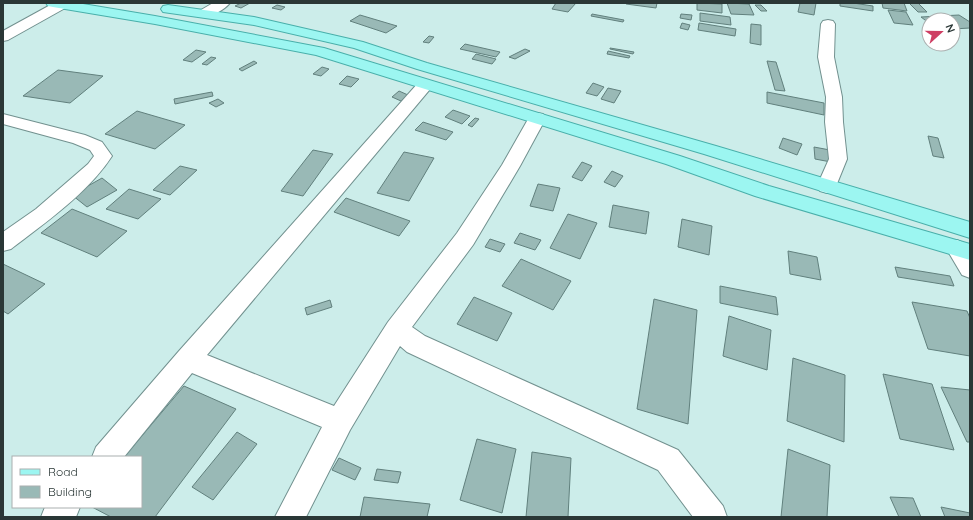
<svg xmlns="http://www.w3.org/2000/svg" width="973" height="520" font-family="Quicksand,sans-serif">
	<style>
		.building { fill: #99b9b6; stroke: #61807d }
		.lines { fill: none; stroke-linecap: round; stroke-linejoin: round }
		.minor-casing { stroke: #72918f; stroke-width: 2 }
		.major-casing { stroke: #49afaa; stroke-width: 2 }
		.minor { fill: #fff; fill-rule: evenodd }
		.major { fill: #9cf6f1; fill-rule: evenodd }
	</style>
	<rect width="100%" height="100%" fill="#ccedea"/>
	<!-- building -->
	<path class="building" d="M241 3H250L241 8 235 6Z
		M556 3H576L568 12 552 9Z
		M627 3H657L656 8 626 4Z
		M697 3 722 4V13L697 10Z
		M727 3 749 4 754 15 731 14Z
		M800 3H816L814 15 798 12Z
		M840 3H853L873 6V11L840 6Z
		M882 3H904L907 11 883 8Z
		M909 3H918L927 12H918Z
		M277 5 285 7 281 10 272 8Z
		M755 5H761L767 11H761Z
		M888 10 906 12 913 25 894 23Z
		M700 13 730 17 731 25 700 21Z
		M592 14 624 20 623 22 591 16Z
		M681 14 692 15 691 20 680 18Z
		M360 15 397 26 386 33 350 21Z
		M959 15 970 22V28L953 29V20H929V23L921 17Z
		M682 23 690 25 688 30 680 28Z
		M699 23 736 29 735 36 698 30Z
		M751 24 761 25V45L750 43Z
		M429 36 434 37 429 43 423 42Z
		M465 44 500 52 496 57 460 49Z
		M610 48 634 52 633 54 610 49Z
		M525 49 530 51 515 59 509 57Z
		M196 50 206 52 192 62 183 60Z
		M608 51 630 56 629 58 607 54Z
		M476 54 496 59 492 64 472 59Z
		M211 57 216 58 207 65 202 64Z
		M254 61 257 63 242 71 239 69Z
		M767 61 776 62 785 91 775 90Z
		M322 67 329 69 321 76 313 74Z
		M58 70 103 76 70 103 23 96Z
		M347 76 359 79 351 87 339 84Z
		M593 83 604 87 597 96 586 93Z
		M608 88 621 91 614 103 601 99Z
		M399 91 408 95 401 101 392 97Z
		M212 92 213 96 175 104 174 99Z
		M767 92 824 103V115L767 103Z
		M218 99 224 103 216 107 209 103Z
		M453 110 470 116 462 124 445 117Z
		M137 111 185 125 155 149 105 134Z
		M475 118 479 119 472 127 468 125Z
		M423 122 453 132 446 140 415 130Z
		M928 136 938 138 944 158 933 156Z
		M783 138 802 144 797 155 779 148Z
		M814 147 830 150 831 162 815 159Z
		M313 150 333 154 303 196 281 191Z
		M404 152 434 158 409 201 377 193Z
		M582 162 592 166 582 181 572 177Z
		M180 166 197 170 170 195 153 190Z
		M612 171 623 176 615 187 604 182Z
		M102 178 117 190 87 207 72 195Z
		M538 184 560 188 553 211 530 206Z
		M129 189 161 199 138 219 106 209Z
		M346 198 410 221 399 236 334 212Z
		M613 205 649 212 646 234 609 227Z
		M72 209 127 231 97 257 41 233Z
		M568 214 597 223 580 259 550 248Z
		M682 219 712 226 709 255 678 247Z
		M520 233 541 240 535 250 514 243Z
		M490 239 505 244 500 252 485 247Z
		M788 251 817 257 821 280 790 274Z
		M521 259 571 281 553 310 502 286Z
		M3 264 45 284 8 314 3 311Z
		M895 267 950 276 954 286 898 277Z
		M720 286 776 297 778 315 720 303Z
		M474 297 512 313 497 341 457 324Z
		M654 299 697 310 688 424 637 409Z
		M330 300 332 307 307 315 305 308Z
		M912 302 967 311 970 318V356L928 349Z
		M729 316 771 330 767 370 723 356Z
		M793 358 845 375 844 442 787 421Z
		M883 374 932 384 954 450 900 439Z
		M184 386 236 409 155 517H111L92 507H141V457H124Z
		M941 387 970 390V442H967Z
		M237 432 257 444 213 500 192 487Z
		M477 439 516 449 502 513 460 500Z
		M788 449 830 465 827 517H781Z
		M532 452 571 458 568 517H526Z
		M339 458 361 468 355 480 332 470Z
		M377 469 401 472 398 483 374 480Z
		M364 497 430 504 427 517H360Z
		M890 497 913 498 921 517H899Z
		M941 507 970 513V517H945Z"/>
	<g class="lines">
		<defs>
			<path id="minor" d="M54 3 69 4 67 7 8 40 3 41V31Z
				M213 3H230C224 10 210 18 201 16L199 13 201 10Z
				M828 20 833 21 835 24 834 57 842 97 843 122 847 159 834 191 827 193 820 191 817 186 829 159 825 122 826 97 818 57 821 24 823 21Z
				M425 80 431 82 433 85 431 88 207 355 334 406 388 322 457 233 502 165 531 114 537 113 543 114 546 118 520 166 473 245 412 327 425 336 678 450 723 506 727 517H693L658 470 407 352 400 346 350 430 306 517H275L322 427 192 373 124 457H92L96 447 179 351 419 82Z
				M3 114 85 135 102 142 112 156C89 192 45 223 11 249L3 251V232L36 209 88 164 94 156 90 150 73 143 3 124Z
				M957 240C973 245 970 262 970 278L962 275 946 248 949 242Z
				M45 507H80L76 517H41Z"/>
			<path id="major" d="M46 3H77L155 16 324 48 680 156 769 186 970 244V260L755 196 666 164 316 55 155 24 53 7 48 6Z
				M168 5 254 17 363 42 427 63 716 146 970 222V238L704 154 417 69 354 48 254 25 163 12 161 9 163 6Z"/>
		</defs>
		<!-- minor casing -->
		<use href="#minor" class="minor-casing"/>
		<!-- major casing -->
		<use href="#major" class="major-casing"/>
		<!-- minor -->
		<use href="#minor" class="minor"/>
		<!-- major -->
		<use href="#major" class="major"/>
	</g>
	<!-- border -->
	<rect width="973" height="520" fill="none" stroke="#2a3736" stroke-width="8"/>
	<!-- legend -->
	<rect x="12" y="456" width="130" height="52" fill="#ffffff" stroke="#aaafaf"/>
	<rect x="20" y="469" width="20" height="6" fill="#9cf6f1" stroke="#aaafaf"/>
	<text x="48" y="476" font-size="12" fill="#2a3736">Road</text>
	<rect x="20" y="486" width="20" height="12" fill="#99b9b6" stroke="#aaafaf"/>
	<text x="48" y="496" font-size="12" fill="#2a3736">Building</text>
	<!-- north arrow -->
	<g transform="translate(941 32) rotate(69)"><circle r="19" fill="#ffffff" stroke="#aaafaf"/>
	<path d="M0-3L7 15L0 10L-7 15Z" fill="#ce3e63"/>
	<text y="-6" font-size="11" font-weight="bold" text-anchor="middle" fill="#2a3736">N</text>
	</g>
</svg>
